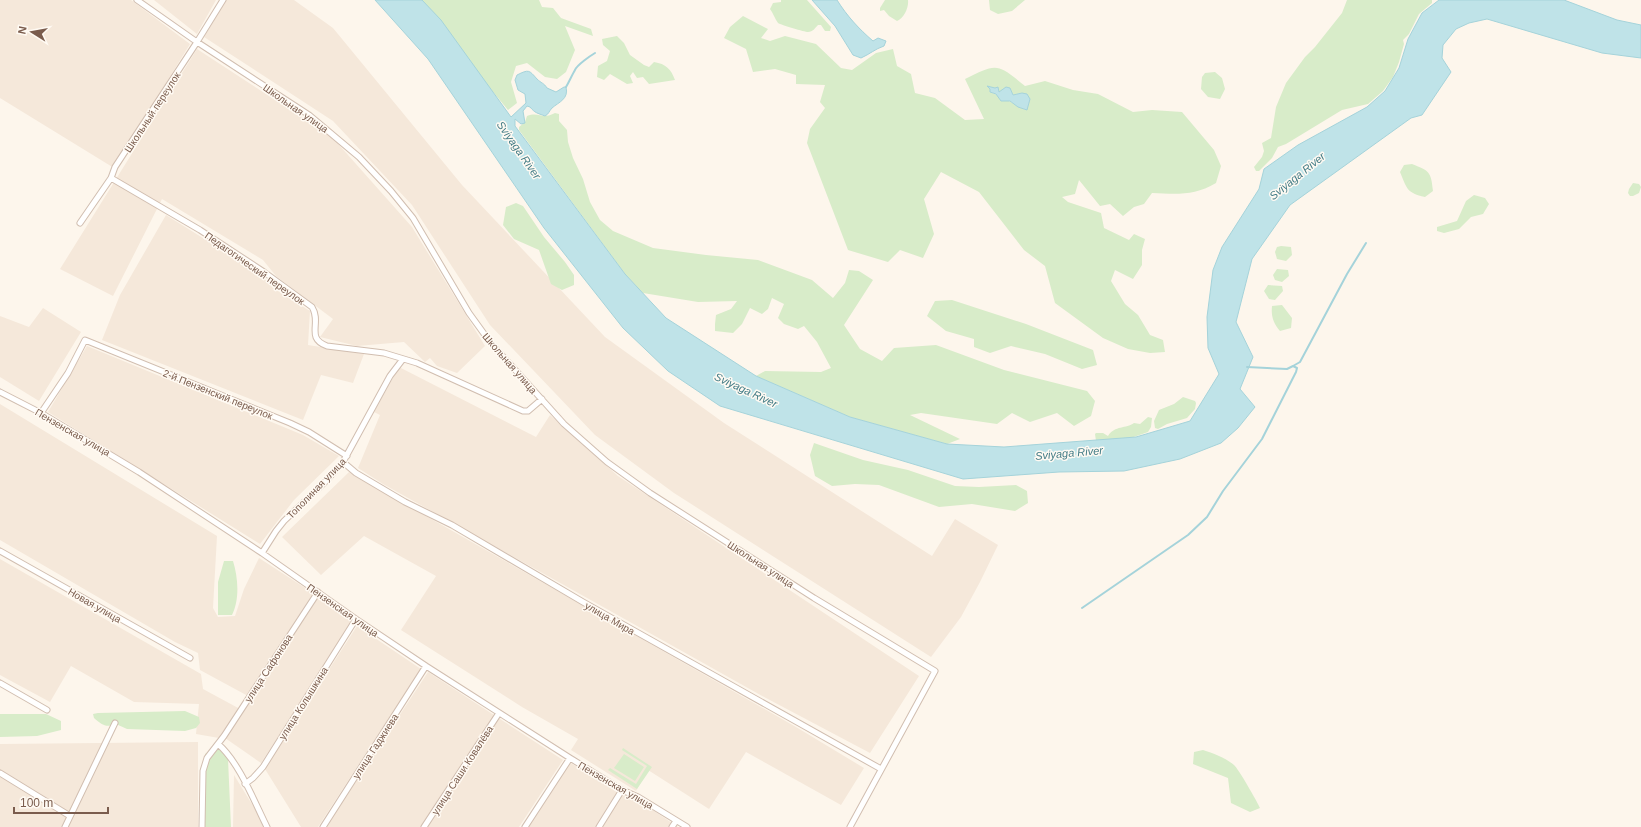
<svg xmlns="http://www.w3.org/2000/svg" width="1641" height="827" font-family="Helvetica,sans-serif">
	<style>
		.residential { fill: #f5e8da }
		.green { fill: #d8ecc9; fill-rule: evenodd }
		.water { fill: #bfe3e8; stroke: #a5d3da }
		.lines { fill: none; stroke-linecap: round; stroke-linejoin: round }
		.stream { stroke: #a5d3da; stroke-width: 2 }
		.minor-casing { stroke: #d1beb0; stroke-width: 7 }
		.minor { stroke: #fff; stroke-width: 5 }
		.labels { text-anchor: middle; stroke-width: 3; stroke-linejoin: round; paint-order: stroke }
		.street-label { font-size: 10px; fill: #7a5c4d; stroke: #fffaf3 }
		.water-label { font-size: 11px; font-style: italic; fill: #437c86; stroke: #fffaf3 }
	</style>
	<rect width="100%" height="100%" fill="#fdf6ec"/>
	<!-- residential -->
	<path class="residential" d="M0 0H131L190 44 114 168 0 98Z
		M154 0H216L197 34Z
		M226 0H294L333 28 462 185 605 337 724 423 932 556 955 519 998 545 980 582 961 617 931 657 674 493 595 435 490 325 412 205 333 121 204 37Z
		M197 49 332 137 412 227 485 346 457 373 437 366 430 358 425 362 404 342 357 346 320 337 333 319 276 276 263 260 162 199 113 296 60 269Z
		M166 215 259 273 273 288 310 311 308 345 364 354 353 383 321 375 303 420 102 340 120 295Z
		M43 308 81 332 39 401 0 377V316L29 327Z
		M87 346 303 435 339 456 294 500 260 544 48 412Z
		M399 367 536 437 550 415 618 476 919 676 870 753 766 698 383 484 358 468 380 415 374 412Z
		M0 404 217 536 213 608 218 617 235 616 244 589 259 558 313 593 248 696 200 670 198 653 175 642 0 540Z
		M349 472 796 727 864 768 841 805 746 752 709 809 648 770 636 791 571 750 578 739 522 707 401 630 436 576 364 536 321 575 282 537Z
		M0 559 201 674 203 689 240 709 234 719 219 738 196 734 199 704 134 702 71 666 50 702 0 675Z
		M318 598 353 621 261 763 225 738Z
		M357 626 421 669 318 827H301L265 769Z
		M428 672 563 760 519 827H326Z
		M198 742V827H0V744Z
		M569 762 617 792 624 793 651 809 678 827H527Z
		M234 775 266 827H233Z"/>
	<!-- green -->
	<path class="green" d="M417 0H539L542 7 553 8 561 18 591 29 593 36 565 26 575 50 566 72 557 79 545 77 527 63 516 66 511 82 517 103 508 110Z
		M781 0H807L831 27 830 31H825L821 25H818C815 28 813 32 808 32 805 32 781 25 778 23 775 19 773 13 770 9L773 3 781 2Z
		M885 0H908C909 7 904 18 897 21L889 16 884 10 880 11V8Z
		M989 0H1025L1012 11 998 14 990 10Z
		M1347 0H1432V3L1419 14 1409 34 1403 40 1404 44 1399 62 1393 77 1383 91 1368 104 1342 110 1286 144 1278 147 1272 158 1259 171H1256L1254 167 1262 157 1264 151 1262 143 1271 138 1276 107 1286 83 1305 57 1315 47 1342 13Z
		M743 16 768 29 761 38 770 41 785 36 816 44 841 68 852 70 876 53 893 49 897 66 911 74 915 93 935 98 965 120 984 119 965 79C997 63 997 63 1025 86L1045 81 1073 90 1098 94 1133 112 1152 110 1182 112 1214 150 1221 166 1216 183C1194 196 1177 194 1152 193L1144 204 1134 207 1123 216 1110 204 1100 206 1079 180 1075 194 1062 197 1068 202 1101 213 1104 228 1129 240 1134 234 1145 239 1142 250V265L1133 279 1115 270 1111 281 1125 304 1138 315 1150 335 1163 340 1165 352 1150 353 1128 349 1103 338 1055 303 1045 266 1024 250 979 192 941 172 924 199 934 234 923 258 900 250 888 262 848 250 807 143 810 129 825 108 820 102 825 85 796 84V75L775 69 753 72 746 49 724 38 730 27ZM1010 88 1013 95 1022 93 1030 99 1026 110C1014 104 1003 97 990 92V89H997L999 92Z
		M617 36 624 43 630 55 644 65 649 67 654 62C666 64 671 69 675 80L649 84 643 77 637 78 633 72 630 76 633 83 627 84 610 74 604 80 597 77 598 66 607 61 610 51 603 45 602 39Z
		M1215 72 1222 78 1225 89 1220 99 1208 97 1201 89 1202 77 1205 73Z
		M555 113 559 114V121L567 130 568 142 573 158 583 179 590 202 600 220 613 231 653 248 706 255 758 260 812 280 833 298 845 283 849 270 859 271 873 280 844 325 860 349 882 361 894 348 936 345 1004 370 1087 391 1095 401 1091 416 1074 426 1057 413 1030 422 1012 413 997 424 921 413 910 415 960 439 947 444 850 417 756 376 765 371 821 372 831 368 817 342 804 326 798 329 784 324 778 318 784 304 772 298 768 309 762 314 750 308 742 324 733 333 715 331V324L716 315 731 309 737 301 698 302 643 293 625 274 519 130V127L525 122 527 116C539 111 542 120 555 113Z
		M1412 164C1430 171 1431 172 1433 191L1425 197C1407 193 1407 189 1400 172L1404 165Z
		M1633 183 1639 184 1641 187 1639 193 1633 196H1630L1628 193 1629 189Z
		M1474 195 1485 198 1489 204 1483 214 1471 217 1459 229 1444 233 1437 231V227L1457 221 1466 201Z
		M516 203 523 206 544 237 565 262 574 275V285L562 290 551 284 539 250 514 239 503 225 506 207Z
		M1281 246 1291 247 1292 255 1286 261 1277 259 1275 252 1277 247Z
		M1277 269 1288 270 1289 276 1282 282 1275 280 1273 275Z
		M1268 285 1282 286 1283 291 1275 300 1269 299 1264 291Z
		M952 300 1026 324 1093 350 1097 365 1082 369 1045 354 1011 346 990 353 974 347V339L946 331 927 316 935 301Z
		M1282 305 1292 318 1291 328 1280 331C1273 323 1271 316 1272 306Z
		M1183 397 1195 401 1196 403 1195 409 1187 418 1167 424 1158 429 1155 428 1154 421 1159 410 1174 404Z
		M1148 417 1152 418 1151 427 1148 432 1125 440 1096 441 1095 434 1096 433H1103L1108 436C1115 425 1126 429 1134 423L1140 424Z
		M814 443 863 460 908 470 955 486 979 487 1016 485 1027 491 1028 503 1015 511 972 504 939 507 879 485 855 484 832 486 815 476 810 455Z
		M224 561H233C238 577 240 599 232 615H218V582Z
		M185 711 199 717 200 723 196 728 185 731 127 729 116 724C106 728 102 725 94 718L93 714 98 713Z
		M0 714H46L61 721V730L37 736 0 737Z
		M215 747 223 752 228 759 231 827H205V754Z
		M623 748 652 767 637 789 608 770 610 768 636 784 647 766 622 750Z
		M1203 750C1213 753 1226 758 1234 765 1238 768 1258 803 1260 808L1250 812 1231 803 1228 778 1193 764 1194 752Z
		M624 754 644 767 635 781 614 768Z"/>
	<!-- water -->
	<path class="water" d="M375 0H422L441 20 511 117 526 103 525 94 518 90 515 80 517 75C529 69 529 70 537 79 541 83 544 83 547 88L556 92 564 87H566C569 99 559 102 552 108 549 111 549 114 545 116 537 113 535 113 530 107L527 106 523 111 525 123 521 124 515 119V126L625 274 666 318 756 376 850 417 947 444 1004 447 1136 437 1190 421 1219 374 1208 348 1207 317 1213 270 1222 247 1259 189 1264 169 1298 145 1367 107 1385 91 1399 68 1408 39 1422 13 1439 0H1564L1617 20 1641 25V58L1602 53 1487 19 1469 23 1456 29 1443 45 1442 58 1451 72 1422 115 1411 118 1290 205 1252 259 1236 322 1253 357 1240 389 1255 407 1238 428 1221 443 1180 459 1124 471 1059 472 963 479 720 406 668 371 623 328 544 228 428 59Z
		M812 0H837C847 16 859 29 873 41L878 38 886 41 884 46C875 49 870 54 861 58L853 55 835 26Z
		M987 86 995 88 998 87 999 92 1006 87 1010 88 1013 95 1022 93 1027 94 1030 99 1027 110 1018 107 1010 101H1001L996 94 990 92V89Z"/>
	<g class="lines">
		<!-- stream -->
		<path class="stream" d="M566 87C569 82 572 75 575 70 577 65 590 56 595 53
			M1293 366 1300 362 1347 274 1366 243
			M1082 608 1188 535 1207 517 1223 491 1262 439 1296 372 1297 368 1293 366 1287 369 1247 367"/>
		<defs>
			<path id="minor" d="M137 0 197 42 309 115 359 157 391 191 413 218 469 313 490 342 564 424 607 462 650 493 814 598 935 671 850 827
				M111 178 200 230 264 272 312 307C322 323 305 338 327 346L384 353 417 363 523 411H528L542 399
				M80 223 111 178 115 167 197 42 223 0
				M0 392 41 413 139 472 262 553 356 619 426 666 570 758 622 790 638 797 687 827
				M41 413 68 373 85 340 290 423 309 432 347 456
				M343 462 356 473 405 502 452 525 583 602 881 769
				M0 551 190 658
				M262 553 276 531 284 521 326 481 343 462 390 376 403 359
				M0 683 47 710
				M218 744C239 762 254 801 267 827
				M0 773 70 816
				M245 784 253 778 263 767 356 619
				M65 827 115 723
				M202 827 203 771 207 758 224 736 318 592
				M323 827 426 666
				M424 827 499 713
				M525 827 570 758
				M599 827 622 790
				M672 827 676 821"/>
		</defs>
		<!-- minor casing -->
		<use href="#minor" class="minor-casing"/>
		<!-- minor -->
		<use href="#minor" class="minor"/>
	</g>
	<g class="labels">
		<!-- street labels -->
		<g class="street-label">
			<text transform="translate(296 108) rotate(35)" y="4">Школьная улица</text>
			<text transform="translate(152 112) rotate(-57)" y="4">Школьный переулок</text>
			<text transform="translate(255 268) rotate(35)" y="4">Педагогический переулок</text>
			<text transform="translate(510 363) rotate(49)" y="4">Школьная улица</text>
			<text transform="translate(218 394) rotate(22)" y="4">2-й Пензенский переулок</text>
			<text transform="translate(73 432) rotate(30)" y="4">Пензенская улица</text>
			<text transform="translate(316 488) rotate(-46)" y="4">Тополиная улица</text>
			<text transform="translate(761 564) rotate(33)" y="4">Школьная улица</text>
			<text transform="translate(95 605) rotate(30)" y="4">Новая улица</text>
			<text transform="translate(343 610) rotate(35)" y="4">Пензенская улица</text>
			<text transform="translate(610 618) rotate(30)" y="4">улица Мира</text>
			<text transform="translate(268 668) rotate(-57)" y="4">улица Сафонова</text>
			<text transform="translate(303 703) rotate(-58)" y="4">улица Колышкина</text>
			<text transform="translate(375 746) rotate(-57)" y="4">улица Гаджиева</text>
			<text transform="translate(462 770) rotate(-57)" y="4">улица Саши Ковалёва</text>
			<text transform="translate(616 785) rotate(30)" y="4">Пензенская улица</text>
		</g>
		<!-- water labels -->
		<g class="water-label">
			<text transform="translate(519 150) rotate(55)" y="4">Sviyaga River</text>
			<text transform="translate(1297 176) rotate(-39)" y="4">Sviyaga River</text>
			<text transform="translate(746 390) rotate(25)" y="4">Sviyaga River</text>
			<text transform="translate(1069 453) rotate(-5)" y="4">Sviyaga River</text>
		</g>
	</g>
	<!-- north arrow -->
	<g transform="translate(32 32) rotate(281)" stroke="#fffaf3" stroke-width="3" paint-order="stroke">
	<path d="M0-3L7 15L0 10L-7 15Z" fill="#7a5c4d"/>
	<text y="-6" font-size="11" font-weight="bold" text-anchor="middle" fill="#7a5c4d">N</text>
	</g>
	<!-- scale -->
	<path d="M14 807v6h94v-6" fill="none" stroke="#7a5c4d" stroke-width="2"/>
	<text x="20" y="807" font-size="12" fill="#7a5c4d" stroke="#fffaf3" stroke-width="3" paint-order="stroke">100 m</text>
</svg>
